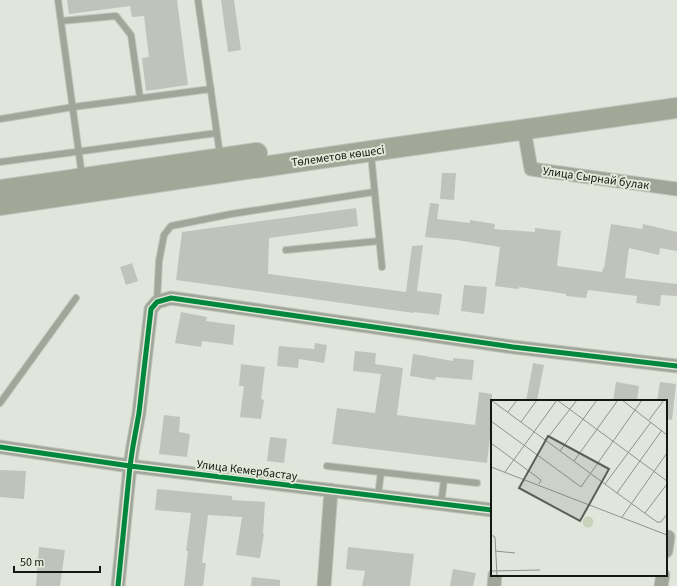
<svg xmlns="http://www.w3.org/2000/svg" width="677" height="586" font-family="'Source Sans 3',sans-serif">
	<style>
		.building { fill: #bfc3bc }
		.lines { fill: none; stroke-linecap: round; stroke-linejoin: round }
		.lane-casing { stroke: #c0c4bd; stroke-width: 8 }
		.street-casing { stroke: #c0c4bd; stroke-width: 15 }
		.primary-casing { stroke: #c0c4bd; stroke-width: 22 }
		.lane { stroke: #a0a69a; stroke-width: 6 }
		.street { stroke: #a0a69a; stroke-width: 13 }
		.primary { stroke: #a1a898; stroke-width: 20 }
		.cycleway-casing { stroke: #e2e9d9; stroke-width: 8 }
		.cycleway { stroke: #00873e; stroke-width: 5 }
		.labels { text-anchor: middle; stroke-width: 4; stroke-linejoin: round; paint-order: stroke }
		.street-label { font-size: 12px; fill: #151712; stroke: #e2e9d9 }
		.inset-road { fill: none; stroke: #8f938b; stroke-width: 1 }
		.view { fill: #5c5f59; fill-opacity: 0.15; stroke: #5c5f59; stroke-width: 2 }
		.inset-edge { fill: none; stroke: #151712; stroke-width: 2 }
	</style>
	<rect width="100%" height="100%" fill="#e1e6dc"/>
	<!-- building -->
	<path class="building" d="M67 0H177L188 85 146 91 142 58 149 57 144 16 132 17 130 6 69 14Z
		M221 0H234L241 50 228 52Z
		M442 173H456L454 200 440 199Z
		M430 203 439 204 437 219 470 223V220L495 224 494 229 535 232V228L561 231 557 266 602 272 603 268H604L611 224 642 229 643 224 677 232V251L660 248 659 255 629 248 626 270 625 278 677 284V296L661 295 660 306 636 303 637 296 588 290 586 298 566 296V294L519 287V289L495 286 500 247 457 240H456L425 237Z
		M356 208 358 226 269 238 268 274 406 292 412 246 423 245 417 291 442 294 439 315 414 312V313L176 280 182 232Z
		M132 263 138 281 126 285 120 267Z
		M464 285 487 287 484 314 461 311Z
		M181 312 207 317 206 321 235 325 233 345 202 341 201 347 175 343Z
		M315 343 327 345 324 363 299 359 298 368 277 366 279 346 314 349Z
		M355 351 376 353 375 364 403 368 397 415 475 425 479 392 492 394V420L487 463 332 444 337 408 375 413 381 374 353 371Z
		M413 354 453 361V358L474 360 472 380 436 377 435 380 410 376Z
		M533 363 544 365 537 401H526Z
		M241 364 265 367 261 399 264 400 261 419 240 417 244 386H239Z
		M616 382 639 386 637 401H613Z
		M660 382 676 384 672 420 666 419V401H657Z
		M164 415 180 417 179 432 190 434 187 457 159 454Z
		M270 437 287 439 284 463 267 461Z
		M0 470 26 471 24 499 0 497Z
		M157 489 232 496V500L265 502 263 534H264L260 558 236 555 242 517 208 515 202 563H206L203 586H184L188 551H186L191 513 155 510Z
		M39 547 65 550 60 586H36Z
		M348 547 414 554 410 586H362L365 571 346 569Z
		M453 569 476 573 473 586H450Z
		M252 577 280 580V586H251Z"/>
	<g class="lines">
		<defs>
			<path id="lane" d="M58 0 82 176
				M198 0 220 155
				M61 21 116 16 131 35 140 98
				M0 119 73 107 211 89
				M371 154 382 267
				M0 162 217 133
				M286 250 379 241
				M157 302 159 261 164 235 171 226 231 214 374 192
				M0 403 76 298
				M327 466 477 483
				M378 496 381 472
				M441 504 444 480"/>
			<path id="street" d="M524 129 531 169 677 189
				M0 447 130 466 492 510
				M666 551 668 537
				M118 586 130 466 133 446 139 413 151 309 157 302 171 298 513 347 677 366
				M324 586 331 490
				M494 586 495 575
				M661 586 663 575"/>
			<path id="primary" d="M0 190 257 153
				M0 205 371 151 677 108"/>
		</defs>
		<!-- lane casing -->
		<use href="#lane" class="lane-casing"/>
		<!-- street casing -->
		<use href="#street" class="street-casing"/>
		<!-- primary casing -->
		<use href="#primary" class="primary-casing"/>
		<!-- lane -->
		<use href="#lane" class="lane"/>
		<!-- street -->
		<use href="#street" class="street"/>
		<!-- primary -->
		<use href="#primary" class="primary"/>
		<defs>
			<path id="cycleway" d="M0 447 130 466 492 510
				M118 586 130 466 133 446 139 413 151 309 157 302 171 298 513 347 677 366"/>
		</defs>
		<!-- cycleway casing -->
		<use href="#cycleway" class="cycleway-casing"/>
		<!-- cycleway -->
		<use href="#cycleway" class="cycleway"/>
	</g>
	<g class="labels">
		<!-- street labels -->
		<g class="street-label">
			<text transform="translate(338 156) rotate(-8)" y="4">Төлеметов көшесі</text>
			<text transform="translate(596 178) rotate(8)" y="4">Улица Сырнай булак</text>
			<text transform="translate(247 470) rotate(7)" y="4">Улица Кемербастау</text>
		</g>
	</g>
	<!-- overview -->
	<g transform="translate(491 400)">
		<rect width="176" height="176" fill="#e1e6dc"/>
		<path d="M91.5 122a5.5 5.5 0 1 1 11 0a5.5 5.5 0 1 1-11 0Z" fill="#c9d3bc"/>
		<path class="inset-road" d="M0 0 126 93M66 0 176 81M131 0 176 35M17 12 26 0M158 20 173 0M0 21 90 87 151 0M30 22 46 0M171 30 126 93 166 122H170L176 114M55 40 86 0M0 43 50 80 48 84M69 51 106 0M83 61 127 0M0 67 176 135M14 72 66 0M114 84 160 22M154 113 176 84M131 117 176 53M0 135 4 137 6 176M4 151 24 153M0 171 49 170"/>
		<path class="view" d="M57 36 118 69 89 121 28 88Z"/>
		<rect width="176" height="176" class="inset-edge"/>
	</g>
	<!-- scale -->
	<path d="M14 566v6h86v-6" fill="none" stroke="#151712" stroke-width="2"/>
	<text x="20" y="566" font-size="12" fill="#151712" stroke="#e2e9d9" stroke-width="3" paint-order="stroke">50 m</text>
</svg>
